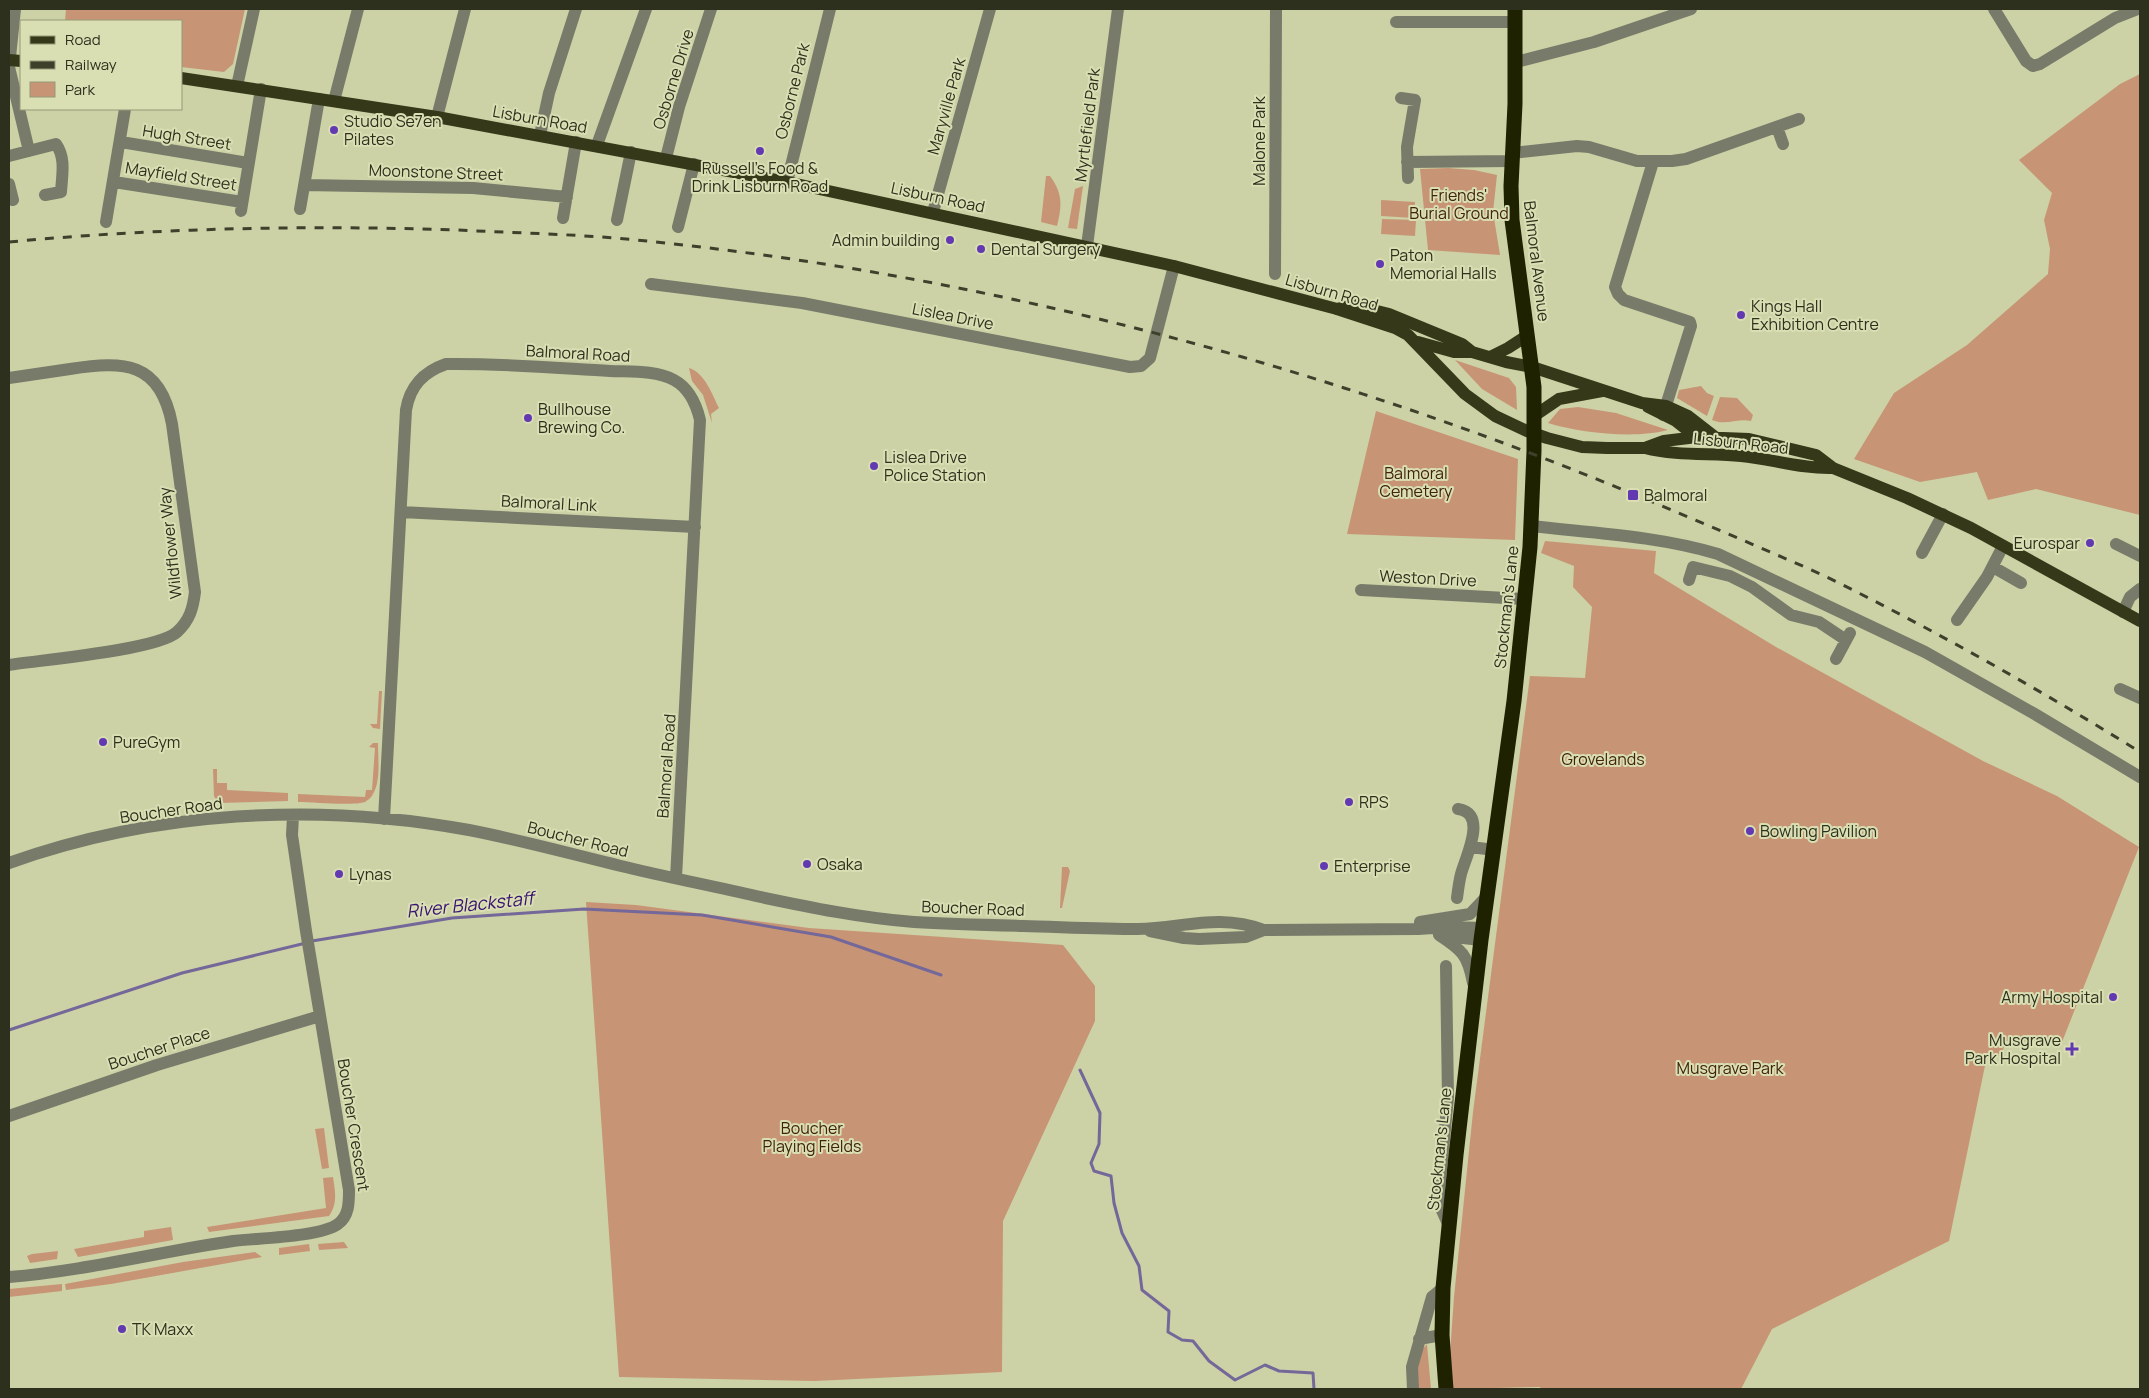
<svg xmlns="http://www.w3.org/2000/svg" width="2149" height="1398" font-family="Manrope,sans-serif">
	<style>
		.green { fill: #c79575 }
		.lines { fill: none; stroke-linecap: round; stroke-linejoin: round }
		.stream { stroke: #746799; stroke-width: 3 }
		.minor { stroke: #787b69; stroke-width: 12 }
		.major { stroke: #353919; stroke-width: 12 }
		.highway { stroke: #1f2200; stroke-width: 15 }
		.rail { stroke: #3e402c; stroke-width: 3; stroke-dasharray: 9 9; stroke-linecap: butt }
		.poi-dot { fill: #6239b1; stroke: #d9dfb3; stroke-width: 2 }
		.labels { text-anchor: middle; stroke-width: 4; stroke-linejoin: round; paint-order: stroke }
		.street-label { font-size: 16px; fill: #2e301e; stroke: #d9dfb3 }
		.poi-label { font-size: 16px; fill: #2e301e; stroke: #d9dfb3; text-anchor: start }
		.park-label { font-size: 16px; fill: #41220b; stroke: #d9dfb3 }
		.water-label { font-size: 18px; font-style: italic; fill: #381171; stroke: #d9dfb3 }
	</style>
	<rect width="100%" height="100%" fill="#ccd2a6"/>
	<!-- green -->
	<path class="green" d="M66 9H245L233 64 224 72 181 67V21H65Z
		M2140 74V515L2036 489 1988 500 1977 472 1920 482 1854 459 1894 393 1967 345 2048 274 2050 249 2044 220 2052 193 2019 160 2120 84Z
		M1448 168 1474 170 1497 175 1493 212 1500 255 1428 250 1420 169Z
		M1046 176H1050C1063 194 1062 205 1057 226L1041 222Z
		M1083 186 1077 229 1068 228 1075 189Z
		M1381 200 1415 202 1414 218 1381 216Z
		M1382 219 1416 220 1415 236 1381 234Z
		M1455 360 1509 378 1516 387 1517 410 1482 389Z
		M689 368C705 373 712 394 719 408L711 414 712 423 703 395 692 381Z
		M1701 386 1707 393 1714 396 1707 416 1677 398 1679 390Z
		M1720 397 1737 398 1753 415 1751 421C1738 418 1725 426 1712 420Z
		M1578 407 1616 413 1668 430C1635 439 1580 433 1548 423L1560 409Z
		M1376 411 1518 459 1515 540 1347 534Z
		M1545 541 1656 551 1654 573 1776 647 1983 761 2057 796 2139 847 2062 1042 2006 1041 2001 1056H1987L1949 1241 1772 1329 1741 1389H1541L1540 1387 1453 1389 1450 1353 1454 1297 1473 1112 1530 676 1585 678 1592 607 1573 587 1574 566 1541 553Z
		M379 691H382L380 729 373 728 370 724H377Z
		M373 743H378C378 758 381 781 373 794 372 797 368 800 365 802 352 806 313 802 298 802V794L365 797 366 790H372L375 748 369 747Z
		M213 769H217V783H227V790L288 793V801L218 803 214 796Z
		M1062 867H1068L1070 871 1062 908H1060Z
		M586 902 636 905 809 928 1063 945 1095 986V1021L1003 1221 1002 1372 815 1381 619 1377Z
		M324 1128 329 1168 322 1169 315 1129Z
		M333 1177C335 1191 338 1203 329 1216L209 1232 207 1227 326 1208 323 1178Z
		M171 1227 173 1240 78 1257 74 1249 144 1237V1231Z
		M344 1242 348 1248 319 1250 318 1244Z
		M309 1244 310 1251 279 1255V1248Z
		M58 1251 57 1259 30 1263 27 1256 32 1254Z
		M255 1252 262 1257 111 1284 66 1290 65 1284 183 1262Z
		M62 1284V1291L9 1297V1289Z
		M1427 1344 1431 1389H1416C1416 1373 1415 1356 1427 1344Z"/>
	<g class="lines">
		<!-- stream -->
		<path class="stream" d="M312 941 452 918 584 909 702 915 831 937 941 975
			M9 1030 182 973 306 943
			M1080 1070 1100 1113 1099 1144 1091 1163 1094 1171 1111 1176 1114 1203 1122 1233 1139 1266 1142 1290 1169 1311 1168 1332 1182 1340 1193 1341 1209 1361 1235 1380 1265 1365 1279 1371 1313 1373 1314 1389"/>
		<!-- minor -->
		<path class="minor" d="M15 9 9 67 29 151
			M1994 9 2026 61 2033 66 2040 64 2115 18 2138 9
			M1396 22H1515
			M1516 62 1594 42 1691 9
			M237 86 254 9
			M1401 98 1415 100 1407 147 1408 178
			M334 101 358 9
			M437 117 465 9
			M1777 127 1783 144
			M540 135 549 93 576 9
			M121 142 248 163
			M597 145 646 9
			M1513 153 1577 146 1589 147 1637 161H1672L1686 159 1799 119
			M9 156 56 144C66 158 62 175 61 192L45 195
			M666 158 679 107 711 9
			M1407 162 1512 161
			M1653 162 1615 287 1618 294 1624 300 1690 322 1691 326 1663 415
			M114 182 242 202
			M787 182 830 9
			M9 184 13 200
			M304 185 473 188 567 197
			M300 209 319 99
			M241 211 261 89
			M933 212 990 9
			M563 218 576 142
			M617 220 631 152
			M106 222 125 109
			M678 227 694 164
			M1087 246 1118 9
			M1275 274 1276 9
			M651 284 802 303 1130 367 1141 366 1150 358 1174 266
			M9 378C29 375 50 372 70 369 124 361 160 361 172 424L195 592C193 608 190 620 177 632 157 650 41 660 9 665
			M401 512 695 527
			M1531 526C1593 533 1658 536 1718 554L1925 652 2033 713 2140 777
			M2116 544 2140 556
			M1922 553 1943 514
			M1993 567 2021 583
			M1689 580 1693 567 1730 576 1752 587 1791 615 1819 622 1846 640
			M1361 590 1524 599
			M2123 612 2130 597 2140 589
			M1957 620 1987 577 2003 546
			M1836 659 1850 633
			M2120 689 2140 698
			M384 819 406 410C410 386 423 372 446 364 499 363 557 368 610 371 630 372 655 370 674 380 689 388 696 403 700 420L676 878
			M1471 847 1494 850
			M9 863C154 811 318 802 469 830 526 841 582 857 638 870 677 879 717 887 756 896 808 907 861 918 914 922 950 924 987 925 1023 926 1061 927 1100 929 1138 929 1183 928 1219 913 1264 930
			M1457 898C1458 890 1459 882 1461 874 1466 856 1488 813 1458 809
			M1420 922 1470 914 1487 896
			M1150 931 1184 938 1199 939 1246 937 1264 930 1418 929 1449 927 1483 928
			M1439 935C1462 950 1468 955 1473 983
			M1445 936 1481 940
			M1446 966 1448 1098 1439 1190 1440 1206 1449 1226
			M9 1116 157 1065 320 1016
			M9 1277C84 1271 158 1252 233 1241 256 1238 321 1237 338 1224 349 1216 349 1203 349 1190L306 931 292 835 293 815
			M1419 1339 1442 1335
			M1413 1389 1412 1367 1432 1297 1443 1288"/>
		<!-- major -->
		<path class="major" d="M9 60 21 61
			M181 78 437 117 787 182 1174 266 1337 309 1395 328 1408 335 1465 394 1495 416 1527 431 1547 438 1582 447 1607 448H1645L1664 441 1697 437 1749 439 1816 455 1833 468 1907 498 1971 528 2140 621
			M1337 309 1353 305 1389 314 1462 344 1472 352 1506 362 1532 367 1642 403 1666 406 1688 416 1715 437
			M1418 342 1454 352H1472
			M1490 357 1508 348 1528 335
			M1648 407 1676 421 1700 440
			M1534 416 1559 399 1602 391
			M1645 448C1676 456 1709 453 1741 456 1772 459 1802 469 1833 468"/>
		<!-- highway -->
		<path class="highway" d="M1446 1389 1442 1335 1443 1288 1456 1155 1481 940 1514 701 1530 547 1534 451V387L1512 220 1511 186 1515 104V9"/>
		<!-- rail -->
		<path class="rail" d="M9 242C158 228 307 225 457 230 516 233 576 234 636 240 973 273 1307 360 1621 489 1663 506 1704 524 1745 541 1776 555 1807 567 1837 582 1941 634 2042 691 2140 752"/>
	</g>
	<!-- markers -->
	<g class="poi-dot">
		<circle cx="334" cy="130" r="5"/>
		<circle cx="760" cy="151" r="5"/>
		<circle cx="950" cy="240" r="5"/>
		<circle cx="981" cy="249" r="5"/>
		<circle cx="1380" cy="264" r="5"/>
		<circle cx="1741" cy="315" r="5"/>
		<circle cx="528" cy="418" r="5"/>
		<circle cx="874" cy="466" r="5"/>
		<rect x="1627" y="489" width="12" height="12" rx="2.5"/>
		<circle cx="2090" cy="543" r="5"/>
		<circle cx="103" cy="742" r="5"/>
		<circle cx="1349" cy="802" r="5"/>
		<circle cx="1750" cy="831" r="5"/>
		<circle cx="807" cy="864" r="5"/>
		<circle cx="1324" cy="866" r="5"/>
		<circle cx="339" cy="874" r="5"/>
		<circle cx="2113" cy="997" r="5"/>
		<path d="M2069.5 1041.5h5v5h5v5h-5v5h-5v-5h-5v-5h5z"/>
		<circle cx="122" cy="1329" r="5"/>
	</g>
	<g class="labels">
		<!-- street labels -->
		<g class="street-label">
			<text transform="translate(673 79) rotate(-73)" y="6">Osborne Drive</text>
			<text transform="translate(792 91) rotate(-76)" y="6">Osborne Park</text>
			<text transform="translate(946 106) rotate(-74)" y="6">Maryville Park</text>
			<text transform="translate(540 119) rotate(10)" y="6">Lisburn Road</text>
			<text transform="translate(1087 125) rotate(-83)" y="6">Myrtlefield Park</text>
			<text transform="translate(187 137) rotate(9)" y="6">Hugh Street</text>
			<text transform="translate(1259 141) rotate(-90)" y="6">Malone Park</text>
			<text transform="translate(436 172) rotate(2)" y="6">Moonstone Street</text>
			<text transform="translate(181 176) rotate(9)" y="6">Mayfield Street</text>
			<text transform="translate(938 197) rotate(12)" y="6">Lisburn Road</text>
			<text transform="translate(1537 261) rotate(83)" y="6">Balmoral Avenue</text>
			<text transform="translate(1332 292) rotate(16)" y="6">Lisburn Road</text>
			<text transform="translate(953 316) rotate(11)" y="6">Lislea Drive</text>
			<text transform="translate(578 353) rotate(3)" y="6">Balmoral Road</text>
			<text transform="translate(1741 443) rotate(6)" y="6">Lisburn Road</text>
			<text transform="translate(549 503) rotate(3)" y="6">Balmoral Link</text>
			<text transform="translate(170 543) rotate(-96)" y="6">Wildflower Way</text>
			<text transform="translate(1428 578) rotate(3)" y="6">Weston Drive</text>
			<text transform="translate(1506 607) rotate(-84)" y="6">Stockman's Lane</text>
			<text transform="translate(666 766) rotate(-86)" y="6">Balmoral Road</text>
			<text transform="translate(171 810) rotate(-8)" y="6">Boucher Road</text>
			<text transform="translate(578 839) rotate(14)" y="6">Boucher Road</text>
			<text transform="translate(973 908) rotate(2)" y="6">Boucher Road</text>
			<text transform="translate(159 1048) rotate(-18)" y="6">Boucher Place</text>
			<text transform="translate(354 1125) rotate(81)" y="6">Boucher Crescent</text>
			<text transform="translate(1439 1149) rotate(-84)" y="6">Stockman's Lane</text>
		</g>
		<!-- poi labels -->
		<g class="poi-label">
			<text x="344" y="127">Studio Se7en<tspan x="344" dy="18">Pilates</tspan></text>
			<text x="760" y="174" text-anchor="middle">Russell's Food &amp;<tspan x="760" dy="18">Drink Lisburn Road</tspan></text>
			<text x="940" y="246" text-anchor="end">Admin building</text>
			<text x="991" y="255">Dental Surgery</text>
			<text x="1390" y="261">Paton<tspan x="1390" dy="18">Memorial Halls</tspan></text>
			<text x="1751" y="312">Kings Hall<tspan x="1751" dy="18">Exhibition Centre</tspan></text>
			<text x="538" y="415">Bullhouse<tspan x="538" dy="18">Brewing Co.</tspan></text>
			<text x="884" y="463">Lislea Drive<tspan x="884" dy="18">Police Station</tspan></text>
			<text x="1644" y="501">Balmoral</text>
			<text x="2080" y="549" text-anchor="end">Eurospar</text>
			<text x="113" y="748">PureGym</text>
			<text x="1359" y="808">RPS</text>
			<text x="1760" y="837">Bowling Pavilion</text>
			<text x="817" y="870">Osaka</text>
			<text x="1334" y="872">Enterprise</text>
			<text x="349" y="880">Lynas</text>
			<text x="2103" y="1003" text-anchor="end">Army Hospital</text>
			<text x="2061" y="1046" text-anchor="end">Musgrave<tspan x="2061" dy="18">Park Hospital</tspan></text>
			<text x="132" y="1335">TK Maxx</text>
		</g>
		<!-- park labels -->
		<g class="park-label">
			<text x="1459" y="201">Friends'<tspan x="1459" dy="18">Burial Ground</tspan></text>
			<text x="1416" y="479">Balmoral<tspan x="1416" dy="18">Cemetery</tspan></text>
			<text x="1603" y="765">Grovelands</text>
			<text x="1730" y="1074">Musgrave Park</text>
			<text x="812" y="1134">Boucher<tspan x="812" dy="18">Playing Fields</tspan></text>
		</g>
		<!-- water labels -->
		<g class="water-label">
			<text transform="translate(470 905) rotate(-6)" y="6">River Blackstaff</text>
		</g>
	</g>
	<!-- border -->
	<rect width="2149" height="1398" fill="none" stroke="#2e301e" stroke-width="20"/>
	<!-- legend -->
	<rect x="20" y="20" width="162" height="90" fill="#d9dfb3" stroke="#959977"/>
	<rect x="30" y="36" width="25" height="8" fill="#353919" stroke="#959977"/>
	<text x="65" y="45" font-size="15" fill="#2e301e">Road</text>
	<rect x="30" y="61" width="25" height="8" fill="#3e402c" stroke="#959977"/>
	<text x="65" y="70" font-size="15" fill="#2e301e">Railway</text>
	<rect x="30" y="82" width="25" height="15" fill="#c79575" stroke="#959977"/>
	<text x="65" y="95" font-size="15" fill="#2e301e">Park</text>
</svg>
